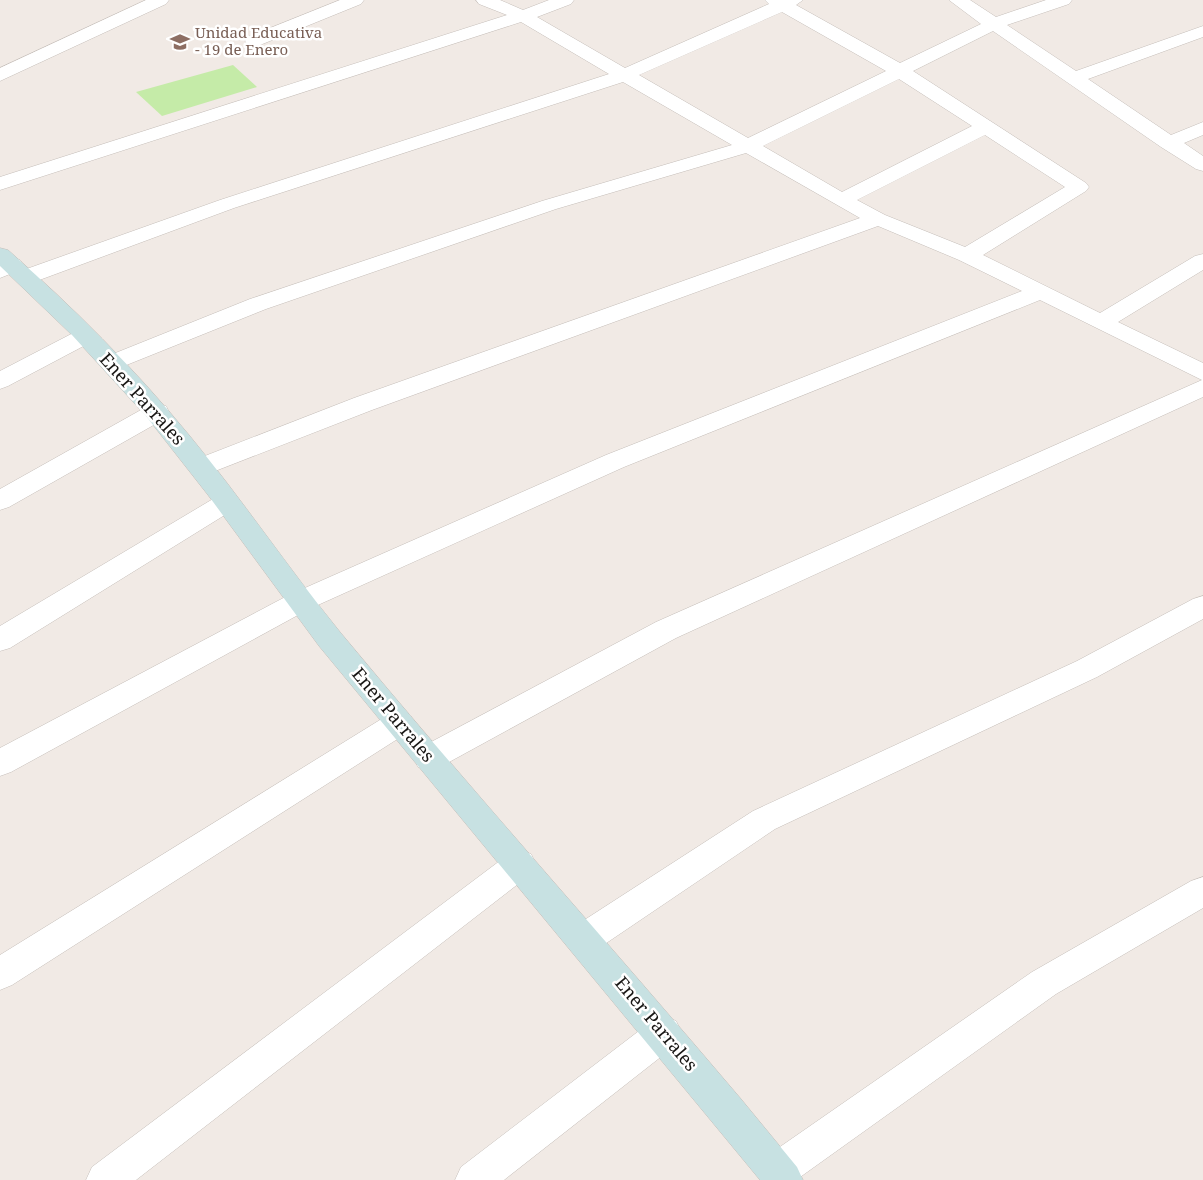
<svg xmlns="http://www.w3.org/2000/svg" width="1203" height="1180" font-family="'Noto Serif',serif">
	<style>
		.green { fill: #c5eba8 }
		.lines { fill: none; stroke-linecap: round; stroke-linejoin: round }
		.street-casing { stroke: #c5beb9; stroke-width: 1 }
		.secondary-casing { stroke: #c5beb9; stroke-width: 1 }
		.street { fill: #fff; fill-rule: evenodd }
		.secondary { fill: #c7e1e2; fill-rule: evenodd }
		.labels { text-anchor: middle; stroke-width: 5; stroke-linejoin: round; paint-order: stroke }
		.far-education-label { font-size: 15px; fill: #785e54; stroke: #fff; text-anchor: start }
		.street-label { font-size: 18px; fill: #181614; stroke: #fff }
	</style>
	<rect width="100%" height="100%" fill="#f1eae5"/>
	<!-- green -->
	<path class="green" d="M233 65 257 87 162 116 136 92Z"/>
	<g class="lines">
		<defs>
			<path id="street" d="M146 0H169L166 4 0 81V68Z
				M340 0H364L361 4 260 45H248L245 41 248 37Z
				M476 0H500L523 10 549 0H574L571 4 537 17 625 68 769 4 765 0H803L796 5 900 63 981 24 949 0H970L996 17 1046 0H1072L1069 4 1007 25 1076 71 1203 26V37L1088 79 1171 135 1203 122V135L1184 143 1203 156V171L1196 169 1161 147 993 31 913 71 1086 183 1089 187 1086 191 983 255 1100 313 1195 256 1203 254V270L1118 322 1203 363V397L676 638 440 767 429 770 418 767 414 758 418 749 656 622 1202 380 1040 300 624 467 309 609 11 772 0 776V748L289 595 606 455 1022 291 959 260 878 226 372 410 210 473 201 476 192 473 188 467 192 461 354 398 860 218 746 153 556 209 266 309 119 368 111 371 103 368 99 363 103 358 250 299 542 201 732 145 623 82 234 208 34 282 26 284 18 282 15 277 18 272 220 200 609 74 521 22 0 190V177L507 15 479 4ZM782 12 886 71 748 138 639 75ZM899 79 972 126 842 192 763 146ZM985 135 1065 187 965 247 885 215 857 200Z
				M12 258 20 260 23 265 20 270 0 278V262Z
				M85 329 93 331 97 336 93 341 8 386 0 389V371L77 331Z
				M157 404 166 406 169 412 166 418 9 507 0 510V489L148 406Z
				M227 493 236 496 240 502 236 508 10 648 0 651V626L218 496Z
				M1203 596V619L1097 677 775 829 596 950 584 954 572 950 567 939 572 928 753 811 1077 661 1193 599Z
				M399 711 410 715 414 723 410 731 12 985 0 990V955L388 715Z
				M520 850 531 854 536 864 531 874 136 1180H86L92 1167 509 854Z
				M1203 877V908L1056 994 796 1180H762L758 1171 764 1158 1032 972 1191 881Z
				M664 1016 676 1021 682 1033 676 1045 504 1180H455L461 1167 652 1021Z"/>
			<path id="secondary" d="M0 248 8 250C73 307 134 368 189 435 242 499 288 568 340 632 471 790 608 942 741 1099L797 1167 803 1180H760L319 646 208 495 146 416 72 335 0 266Z"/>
		</defs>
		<!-- street casing -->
		<use href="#street" class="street-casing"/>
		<!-- secondary casing -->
		<use href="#secondary" class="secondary-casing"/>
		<!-- street -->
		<use href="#street" class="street"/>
		<!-- secondary -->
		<use href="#secondary" class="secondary"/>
	</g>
	<!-- icons -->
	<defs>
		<symbol id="school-bare" viewBox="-9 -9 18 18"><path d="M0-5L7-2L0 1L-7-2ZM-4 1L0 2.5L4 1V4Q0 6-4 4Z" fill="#8d6e63" stroke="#fff" stroke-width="2.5" paint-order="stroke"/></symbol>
	</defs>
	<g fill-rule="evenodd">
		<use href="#school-bare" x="166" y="28" width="28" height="28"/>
	</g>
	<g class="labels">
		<!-- far-education labels -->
		<g class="far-education-label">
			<text x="195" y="38">Unidad Educativa<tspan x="195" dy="17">- 19 de Enero</tspan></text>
		</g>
		<!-- street labels -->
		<g class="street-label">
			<text transform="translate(142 399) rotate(48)" y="6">Ener Parrales</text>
			<text transform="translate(393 715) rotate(50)" y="6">Ener Parrales</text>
			<text transform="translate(656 1024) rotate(50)" y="6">Ener Parrales</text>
		</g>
	</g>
</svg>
